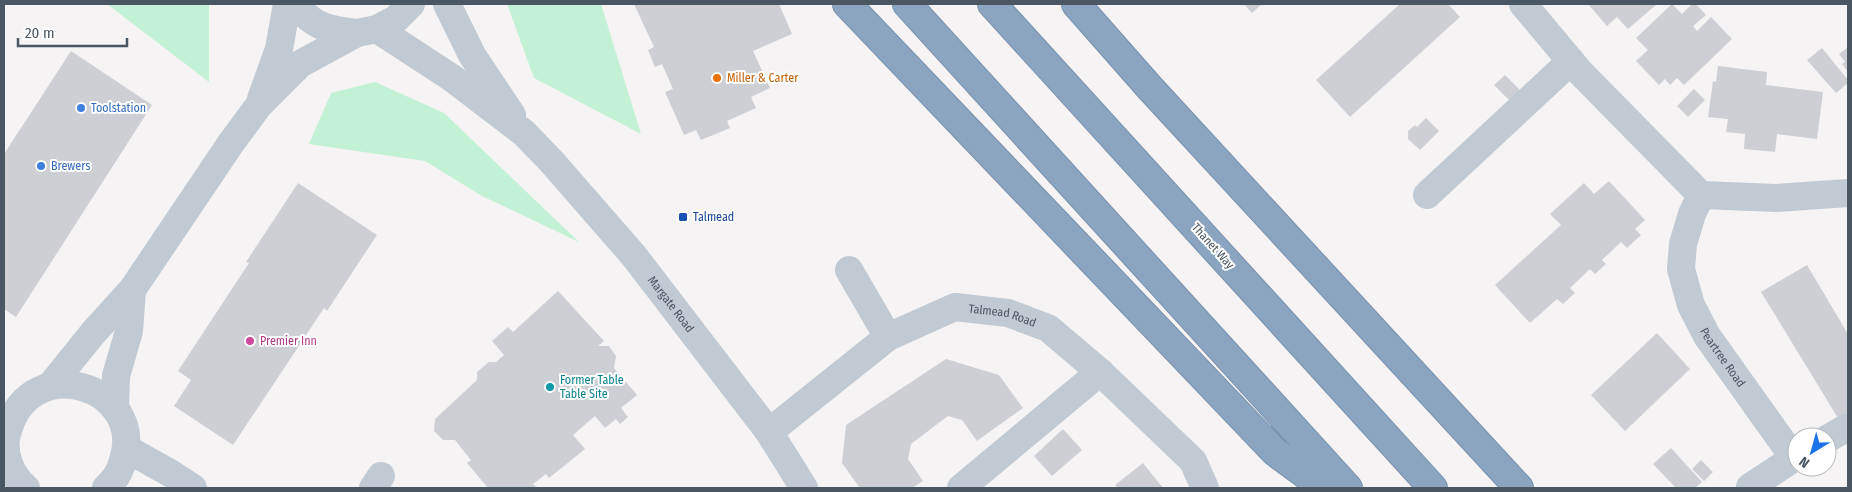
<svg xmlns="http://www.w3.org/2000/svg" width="1852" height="492" font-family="'Fira Sans Condensed',sans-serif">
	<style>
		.grass { fill: #c3f1d5 }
		.building { fill: #cdcfd5 }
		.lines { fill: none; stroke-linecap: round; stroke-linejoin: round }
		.highway-casing { stroke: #7690ad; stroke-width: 30 }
		.minor { stroke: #c1cad2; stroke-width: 28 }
		.highway { stroke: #8ba5c1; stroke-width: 28 }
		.food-dot { fill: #e8710a; stroke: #fff; stroke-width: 2 }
		.shop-dot { fill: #3f7fe0; stroke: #fff; stroke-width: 2 }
		.transit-dot { fill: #1a4fb4; stroke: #fff; stroke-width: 2 }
		.hotel-dot { fill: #d1479c; stroke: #fff; stroke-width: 2 }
		.culture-dot { fill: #0f9aa8; stroke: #fff; stroke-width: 2 }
		.labels { text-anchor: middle; stroke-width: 4; stroke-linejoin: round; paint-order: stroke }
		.food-label { font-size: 12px; fill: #c56008; stroke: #fff; text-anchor: start }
		.shop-label { font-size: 12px; fill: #366cbe; stroke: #fff; text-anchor: start }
		.transit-label { font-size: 12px; fill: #164399; stroke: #fff; text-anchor: start }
		.street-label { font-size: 12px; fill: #4a5661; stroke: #fff }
		.hotel-label { font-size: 12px; fill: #b23c85; stroke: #fff; text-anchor: start }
		.culture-label { font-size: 12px; fill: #0d838f; stroke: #fff; text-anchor: start }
	</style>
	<rect width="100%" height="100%" fill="#f5f3f3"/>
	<!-- grass -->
	<path class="grass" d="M107 4H209V82Z
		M507 4H601L641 134 534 78Z
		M375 82 444 113 579 242 482 196 425 161 309 144 331 93Z"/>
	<!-- building -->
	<path class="building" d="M634 4H779L792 34 753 51 770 88 751 97 756 108 727 121 730 128 701 140 696 130 684 135 665 92 673 89 662 64 655 67 648 50 654 47Z
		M1244 4H1262L1252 13Z
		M1400 4H1448L1460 17 1350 117 1316 80Z
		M1588 4H1657L1628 29 1617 17 1607 26Z
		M1672 4 1682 14 1692 4H1696L1706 15 1693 26 1697 31 1711 17 1732 39 1684 85 1677 78 1670 85 1665 79 1659 85 1636 61 1648 50 1636 38Z
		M1848 47V72L1842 64 1845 62 1839 54Z
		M1822 48 1848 80V83L1836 93 1807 60Z
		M71 51 152 105 16 317 4 309V154Z
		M1718 66 1767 72 1766 85 1823 92 1817 139 1777 134 1775 152 1744 149 1745 134 1726 132 1728 119 1708 117 1713 81 1716 82Z
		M1505 75 1523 93 1512 103 1494 85Z
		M1694 89 1705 100 1688 117 1677 106Z
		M1426 118 1439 131 1420 150 1408 139V131L1415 125 1417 127Z
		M1609 181 1645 220 1635 229 1641 235 1627 248 1621 242 1602 260 1606 264 1595 274 1590 269 1570 288 1575 293 1563 304 1557 299 1530 323 1495 285 1561 225 1550 214 1584 183 1594 194Z
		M298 183 377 235 327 311 324 308 233 445 174 406 191 380 178 371 249 263 246 262Z
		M1807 265 1848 334V412L1838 418 1761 292Z
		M558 291 604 341 598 346H609L616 356 614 368 637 395 621 408 628 417 620 424 616 419 605 428 595 416 573 435 585 449 549 478 546 474 533 484 537 488H496L494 487 488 488 467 463 471 460 455 440H443L434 431 435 419 477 380V372L489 362H496L504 355 492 341 508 327 513 332Z
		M1657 333 1690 369 1625 431 1591 395Z
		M946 359 999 375 1023 408 977 441 962 420 948 416 911 444 908 459 923 481 912 488H860L842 463 846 425Z
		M1063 429 1082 450 1052 476 1034 456Z
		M1671 448 1702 482 1695 488H1676L1653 464Z
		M1701 460 1713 472 1704 481 1692 469Z
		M1143 463 1163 488H1118L1115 485Z"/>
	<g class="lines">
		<defs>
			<path id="highway" d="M847 4 1275 452 1324 488
				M907 4 1348 488
				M992 4 1433 488
				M1076 4 1150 88 1519 488"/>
		</defs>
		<!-- highway casing -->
		<use href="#highway" class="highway-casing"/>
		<!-- minor -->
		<g class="minor">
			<path d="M294 4C315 27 327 30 357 33"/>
			<path d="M447 4 472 55 512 115"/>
			<path d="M1523 4 1579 71 1701 195 1776 198 1848 193"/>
			<path id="s1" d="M377 29 452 78 524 133 552 162 634 256 769 432 804 488"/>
			<path d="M261 99 279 49 287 4"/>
			<path d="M1427 195 1571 61"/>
			<path id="s2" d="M1701 195 1692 214 1683 244 1681 269 1691 305 1707 336 1794 458 1750 487"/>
			<path d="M849 270 888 337"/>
			<path d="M51 385 93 333 132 290 231 143 259 105 300 64 357 33 377 29 396 19 411 4"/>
			<path d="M115 408 116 376 129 331 132 290"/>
			<path id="s3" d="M769 432 888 337 955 307 1008 313 1048 328 1100 372 1193 461 1205 488"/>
			<path d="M1827 439 1848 427"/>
			<path d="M127 449 170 473 193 488"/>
			<path d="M26 488C11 475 2 454 7 434 28 348 147 386 123 460 119 474 116 478 106 488"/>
			<path d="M373 488 381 476"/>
			<path d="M961 488 1100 372"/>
		</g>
		<!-- highway -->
		<use href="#highway" class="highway"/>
	</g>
	<!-- markers -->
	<circle class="food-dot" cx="717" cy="78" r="5"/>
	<g class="shop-dot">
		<circle cx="81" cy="108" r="5"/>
		<circle cx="41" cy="166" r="5"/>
	</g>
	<rect class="transit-dot" x="678" y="212" width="10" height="10" rx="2.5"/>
	<circle class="hotel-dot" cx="250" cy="341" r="5"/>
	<circle class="culture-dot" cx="550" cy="387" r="5"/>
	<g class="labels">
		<!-- food labels -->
		<g class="food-label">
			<text x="727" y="82">Miller &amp; Carter</text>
		</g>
		<!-- shop labels -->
		<g class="shop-label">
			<text x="91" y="112">Toolstation</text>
			<text x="51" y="170">Brewers</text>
		</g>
		<!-- transit labels -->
		<g class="transit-label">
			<text x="693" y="221">Talmead</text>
		</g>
		<!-- street labels -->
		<g class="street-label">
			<text transform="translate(1213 246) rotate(48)" y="4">Thanet Way</text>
			<text dy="4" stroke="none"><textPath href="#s1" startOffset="406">Margate Road</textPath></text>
			<text dy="4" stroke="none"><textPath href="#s3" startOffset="274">Talmead Road</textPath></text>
			<text dy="4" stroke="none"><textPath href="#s2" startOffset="176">Peartree Road</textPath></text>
		</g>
		<!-- hotel labels -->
		<g class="hotel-label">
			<text x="260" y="345">Premier Inn</text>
		</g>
		<!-- culture labels -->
		<g class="culture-label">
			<text x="560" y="384">Former Table<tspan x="560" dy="14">Table Site</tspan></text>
		</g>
	</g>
	<!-- border -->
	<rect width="1852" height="492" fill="none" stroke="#4a5661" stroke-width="10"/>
	<!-- north arrow -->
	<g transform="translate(1812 452) rotate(217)"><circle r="24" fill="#ffffff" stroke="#b7bbc0"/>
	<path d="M0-4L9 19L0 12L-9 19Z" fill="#1a73e8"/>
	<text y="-8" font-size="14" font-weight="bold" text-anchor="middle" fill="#4a5661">N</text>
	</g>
	<!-- scale -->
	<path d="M18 38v8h109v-8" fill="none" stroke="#4a5661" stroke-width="2.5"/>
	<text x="25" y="38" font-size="15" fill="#4a5661" stroke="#ffffff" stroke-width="4" paint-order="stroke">20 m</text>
</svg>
